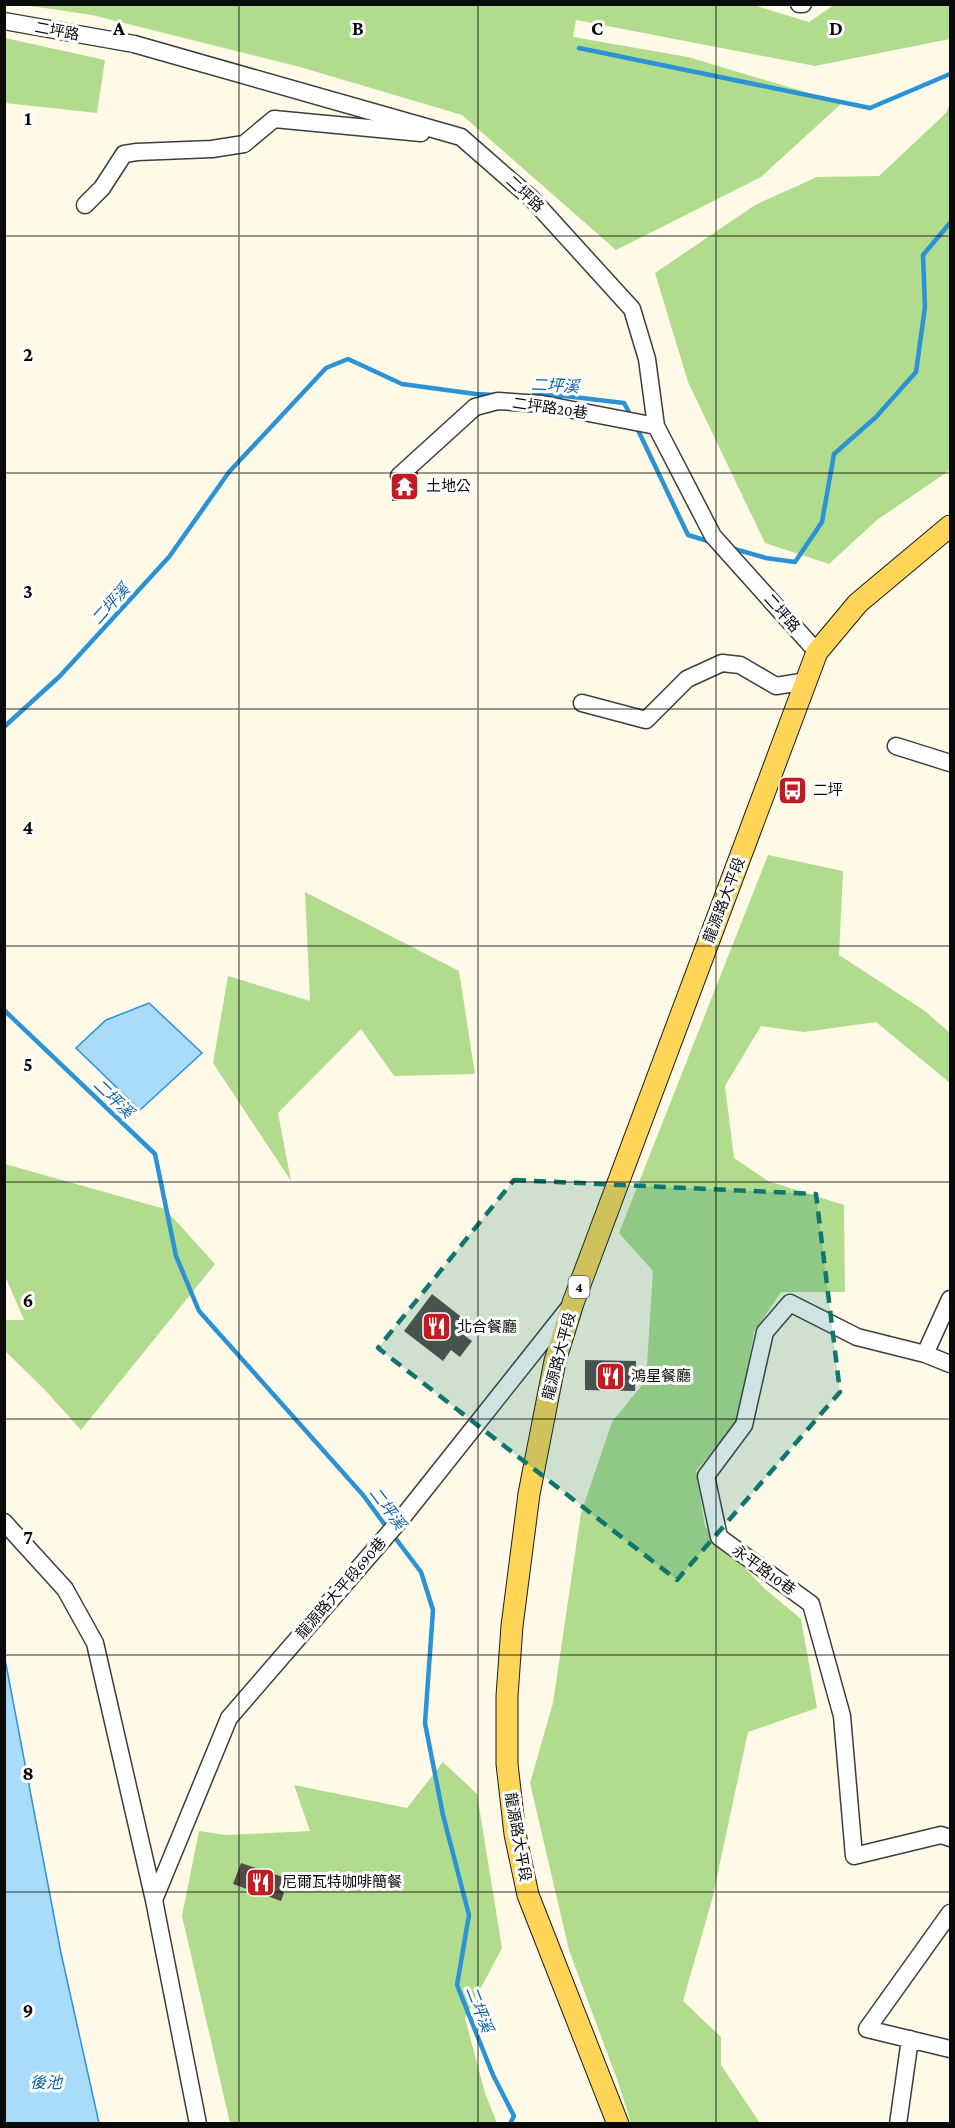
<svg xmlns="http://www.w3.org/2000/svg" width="955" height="2128" font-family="'Crimson Pro','Noto Sans TC',serif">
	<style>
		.forest { fill: #b1dc8d }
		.water { fill: #a8dcfa; stroke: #2b92d5; stroke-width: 1.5 }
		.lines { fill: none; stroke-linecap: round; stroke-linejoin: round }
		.stream { stroke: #2b92d5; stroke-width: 4.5 }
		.building { fill: #534b46 }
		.minor-casing { stroke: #3d3d3d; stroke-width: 19 }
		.major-casing { stroke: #1b1b1b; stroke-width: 23 }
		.minor { stroke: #fff; stroke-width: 16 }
		.major { stroke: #ffd557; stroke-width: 21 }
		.marked { fill: #0f766e; fill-opacity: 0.2; stroke: #0f766e; stroke-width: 4.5; stroke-dasharray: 12 8; stroke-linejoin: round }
		.grid { fill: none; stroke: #0a0a0a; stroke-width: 1.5; stroke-opacity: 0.55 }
		.labels { text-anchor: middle; stroke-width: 6; stroke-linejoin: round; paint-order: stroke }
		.shield { fill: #fff; stroke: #545454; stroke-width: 1.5 }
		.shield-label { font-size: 14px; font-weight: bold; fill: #0a0a0a }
		.street-label { font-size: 15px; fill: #0a0a0a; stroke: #fff }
		.poi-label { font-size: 15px; fill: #0a0a0a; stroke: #fff; text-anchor: start }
		.water-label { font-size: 16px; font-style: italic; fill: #0e61a1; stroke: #fff }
		.grid-label { font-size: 20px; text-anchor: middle; font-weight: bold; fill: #0a0a0a; stroke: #fff; stroke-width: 6; stroke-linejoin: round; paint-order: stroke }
	</style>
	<rect width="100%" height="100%" fill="#fffae7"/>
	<!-- forest -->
	<path class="forest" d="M750 4 809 22 834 5H950V39L815 66 576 20 573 37 688 57 842 103 761 177 616 250 462 115 300 67 92 15 24 5Z
		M5 38 105 60 97 113 5 103Z
		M950 103V470L877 520 829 564 765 543 688 382 655 273 755 205 817 177 879 176 946 113Z
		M768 855 843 871 839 955 925 1011 950 1033V1083L876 1022 804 1032 761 1026 725 1086 734 1158 768 1181 844 1205 845 1292H781L754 1332 738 1420 696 1471 705 1527 765 1589 801 1619 817 1708 748 1732 712 1900 683 2001 721 2037V2065L760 2123H631L618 2082 569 1950 530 1783 553 1703 581 1513 612 1422 646 1380 653 1271 619 1233Z
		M305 892 459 971 475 1074 394 1076 361 1029 278 1113 291 1181 213 1063 228 976 310 1001Z
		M5 1164 165 1209 215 1264 81 1430 44 1389 5 1351V1320H24L5 1276Z
		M443 1762 477 1794 502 1948 465 2018 485 2093 497 2123H230L182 1916 199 1831 226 1835 310 1831 294 1785 407 1808Z"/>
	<!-- water -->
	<path class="water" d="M149 1003 202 1053 140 1110 76 1048 106 1020Z
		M5 1659 61 1953 99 2123H5Z"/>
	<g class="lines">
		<!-- stream -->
		<path class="stream" d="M579 48 870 108 950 74
			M534 395 565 396 624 403 631 416
			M636 426 688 535 711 542
			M731 548 766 558 795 562 822 522 834 454 876 417 916 372 925 307 923 255 950 223
			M4 727 60 676 169 557 229 472 326 368 348 359 402 384 476 394 495 395
			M4 1010 155 1154 176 1256 199 1311 363 1495 388 1529
			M393 1535 421 1572 433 1610 425 1723 443 1815 469 1915 457 1985 493 2075 514 2116 510 2124"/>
	</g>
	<!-- building -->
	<path class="building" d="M395 471 418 472 416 499 392 501Z
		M432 1294 469 1323 461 1333 472 1341 460 1357 451 1350 443 1361 404 1331Z
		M585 1360 636 1361 635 1391 585 1390Z
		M241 1863 289 1879 281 1901 233 1884Z"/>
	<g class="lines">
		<defs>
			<path id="minor" d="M799 4H803
				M4 21 134 44 461 137 532 199 632 309 647 359 656 426 713 536 817 652
				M85 205 102 188 124 154 137 152 212 149 244 144 274 119 421 133
				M399 476 475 407 498 401 542 404 656 426
				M582 703 646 720 687 679 722 663 740 665 776 686 807 681
				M896 746 950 763
				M950 1299 925 1354 857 1337 790 1303 765 1332 744 1425 706 1476 719 1537 811 1604 842 1716 854 1856 941 1835 950 1838
				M925 1354 950 1364
				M4 1522 65 1589 95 1643 154 1900 198 2124
				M154 1900 229 1718 402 1518 568 1309
				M950 1913 867 2029 950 2049
				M898 2124 910 2039"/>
			<path id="major" d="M618 2124 528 1895 515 1834 507 1764V1696L512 1626 529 1494 555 1361 573 1303 817 652 858 603 950 526"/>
		</defs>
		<!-- minor casing -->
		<use href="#minor" class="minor-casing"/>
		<!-- major casing -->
		<use href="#major" class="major-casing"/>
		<!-- minor -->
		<use href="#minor" class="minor"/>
		<!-- major -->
		<use href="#major" class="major"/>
	</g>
	<!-- marked area -->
	<path class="marked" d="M514 1180 816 1194 840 1392 677 1580 378 1348Z"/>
	<!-- grid -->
	<path class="grid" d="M239 4V2124M478 4V2124M716 4V2124M4 236H950M4 473H950M4 709H950M4 946H950M4 1182H950M4 1419H950M4 1655H950M4 1892H950"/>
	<!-- icons -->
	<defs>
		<symbol id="temple-square" viewBox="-11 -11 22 22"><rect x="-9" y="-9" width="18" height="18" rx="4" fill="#c11b24" stroke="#fff"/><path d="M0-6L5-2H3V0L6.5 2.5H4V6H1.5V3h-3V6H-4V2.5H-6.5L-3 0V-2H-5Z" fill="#fff"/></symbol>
		<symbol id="bus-square" viewBox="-11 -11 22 22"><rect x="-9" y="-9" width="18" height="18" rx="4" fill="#c11b24" stroke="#fff"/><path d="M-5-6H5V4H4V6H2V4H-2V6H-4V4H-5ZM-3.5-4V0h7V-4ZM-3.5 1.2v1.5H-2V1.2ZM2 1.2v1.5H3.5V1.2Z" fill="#fff"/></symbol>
		<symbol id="restaurant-square" viewBox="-11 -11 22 22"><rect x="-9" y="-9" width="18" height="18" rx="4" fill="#c11b24" stroke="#fff"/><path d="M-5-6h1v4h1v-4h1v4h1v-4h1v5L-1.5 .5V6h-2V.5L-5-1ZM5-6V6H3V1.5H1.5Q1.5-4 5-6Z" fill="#fff"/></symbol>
	</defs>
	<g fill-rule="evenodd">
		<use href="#temple-square" x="388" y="470" width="33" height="33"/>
		<use href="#bus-square" x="776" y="774" width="33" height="33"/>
		<use href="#restaurant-square" x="420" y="1310" width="33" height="33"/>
		<use href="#restaurant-square" x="594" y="1360" width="33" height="33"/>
		<use href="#restaurant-square" x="244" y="1866" width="33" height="33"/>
	</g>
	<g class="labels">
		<!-- shield labels -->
		<rect class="shield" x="568.5" y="1276" width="21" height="22" rx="4.5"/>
		<g class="shield-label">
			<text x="579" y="1292">4</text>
		</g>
		<!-- street labels -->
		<g class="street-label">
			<text transform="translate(57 31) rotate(10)" y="5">二坪路</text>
			<text transform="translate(525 194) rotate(43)" y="5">二坪路</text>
			<text transform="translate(550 408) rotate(8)" y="5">二坪路20巷</text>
			<text transform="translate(782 613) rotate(48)" y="5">二坪路</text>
			<text transform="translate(724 900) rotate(-69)" y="5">龍源路大平段</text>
			<text transform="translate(559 1356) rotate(-75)" y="5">龍源路大平段</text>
			<text transform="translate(764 1570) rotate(36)" y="5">永平路10巷</text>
			<text transform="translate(341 1588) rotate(-49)" y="5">龍源路大平段690巷</text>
			<text transform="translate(518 1837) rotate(80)" y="5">龍源路大平段</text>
		</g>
		<!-- poi labels -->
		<g class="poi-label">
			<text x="426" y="491">土地公</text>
			<text x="813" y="795">二坪</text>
			<text x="457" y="1332">北合餐廳</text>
			<text x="631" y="1381">鴻星餐廳</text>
			<text x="282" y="1887">尼爾瓦特咖啡簡餐</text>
		</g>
		<!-- water labels -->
		<g class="water-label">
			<text transform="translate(555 385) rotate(3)" y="6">二坪溪</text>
			<text transform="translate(110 604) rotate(-48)" y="6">二坪溪</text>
			<text transform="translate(114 1098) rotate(44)" y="6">二坪溪</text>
			<text transform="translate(388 1508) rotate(53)" y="6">二坪溪</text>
			<text transform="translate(480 2009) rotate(69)" y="6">二坪溪</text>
			<text x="46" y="2088">後池</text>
		</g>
	</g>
	<g class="grid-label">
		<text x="119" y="35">A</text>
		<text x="358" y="35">B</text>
		<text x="597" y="35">C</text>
		<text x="836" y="35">D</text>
		<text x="28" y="125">1</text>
		<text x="28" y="361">2</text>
		<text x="28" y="598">3</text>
		<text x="28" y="834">4</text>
		<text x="28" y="1071">5</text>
		<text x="28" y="1307">6</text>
		<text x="28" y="1544">7</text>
		<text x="28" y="1780">8</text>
		<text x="28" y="2017">9</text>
	</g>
	<!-- border -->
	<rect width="955" height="2128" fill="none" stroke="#0a0a0a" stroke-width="12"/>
</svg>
